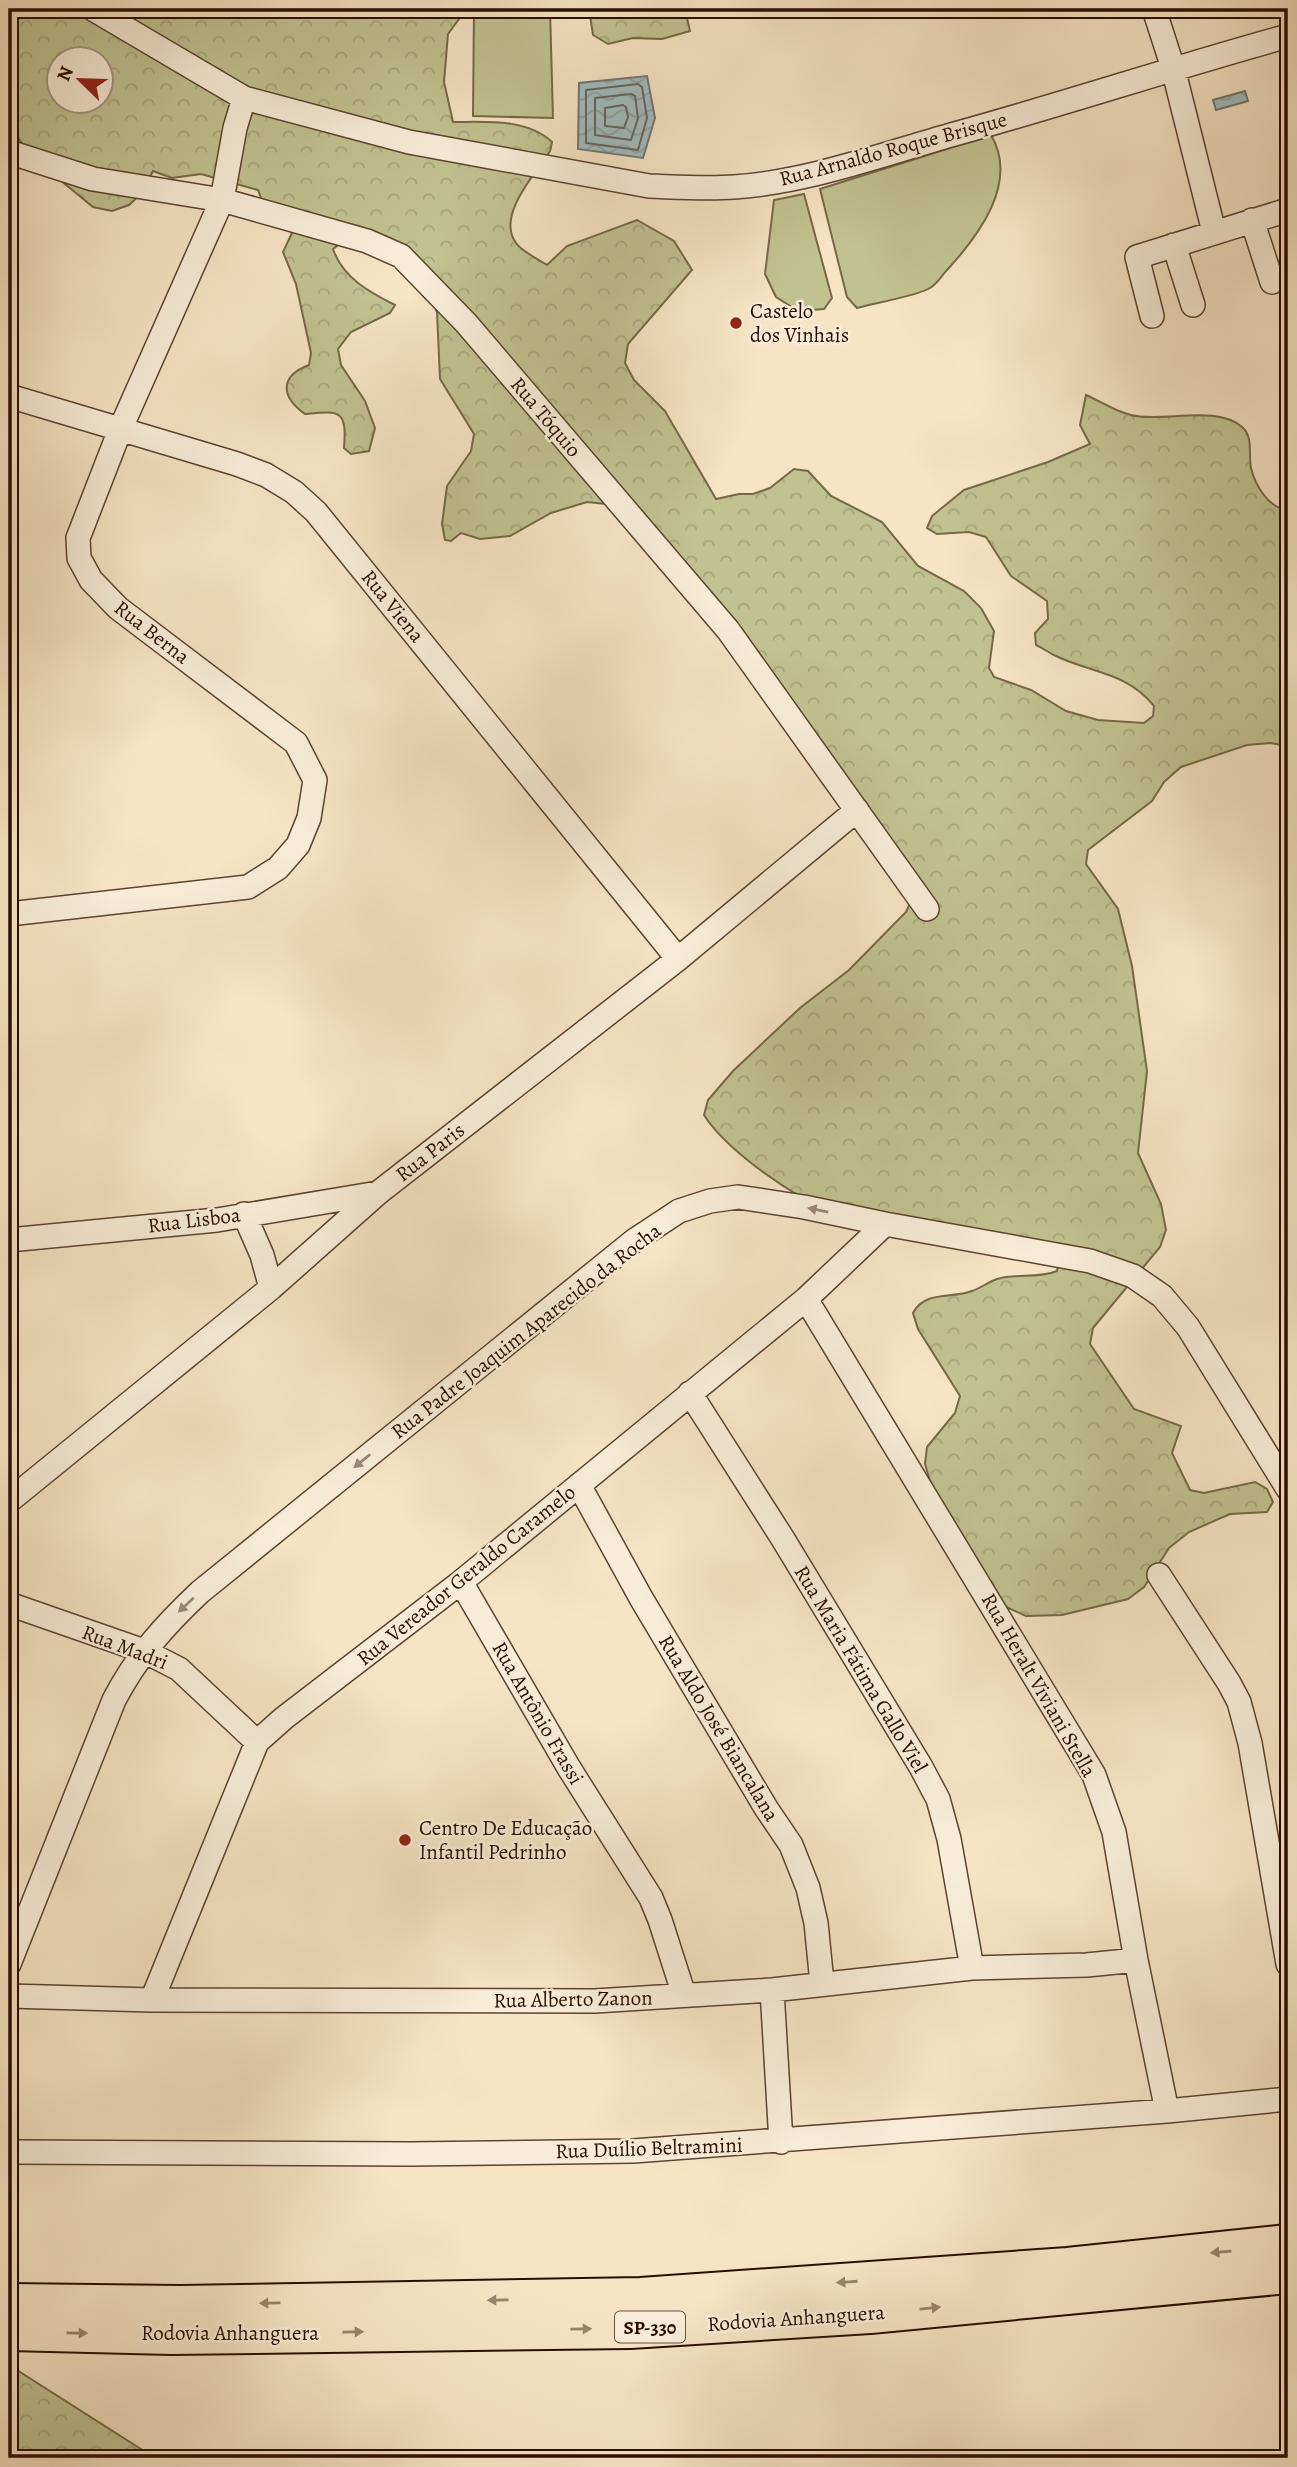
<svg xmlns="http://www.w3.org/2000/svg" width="1297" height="2467" font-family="Alegreya,serif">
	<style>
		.grass { fill: #c1c291; stroke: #766848; stroke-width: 2 }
		.forest { fill: url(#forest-crowns); stroke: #766848; stroke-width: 2; fill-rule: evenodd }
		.water { fill: url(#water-waves); stroke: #717673; stroke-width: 2 }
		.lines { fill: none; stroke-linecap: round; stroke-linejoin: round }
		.shore { stroke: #666460; stroke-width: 2 }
		.minor-casing { stroke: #5d4331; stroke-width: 26 }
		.motorway-casing { stroke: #2a0d00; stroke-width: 42 }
		.minor { stroke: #f9edd9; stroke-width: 23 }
		.motorway { stroke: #f6e4c5; stroke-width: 38 }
		.oneway { fill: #9c8877 }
		.oneway2 { fill: #9a836c }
		.poi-dot { fill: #8f2418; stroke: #f9edd9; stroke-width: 2.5 }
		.labels { text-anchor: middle; stroke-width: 5; stroke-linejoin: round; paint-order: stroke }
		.shield { fill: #f9edd9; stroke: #685041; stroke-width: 2 }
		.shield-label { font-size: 19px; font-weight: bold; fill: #2a0d00 }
		.street-label { font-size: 21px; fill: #2a0d00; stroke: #f9edd9 }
		.poi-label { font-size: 21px; fill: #2a0d00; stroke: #f9edd9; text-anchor: start }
	</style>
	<defs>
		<pattern id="forest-crowns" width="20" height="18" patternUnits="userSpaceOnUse" patternTransform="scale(1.75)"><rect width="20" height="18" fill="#c1c291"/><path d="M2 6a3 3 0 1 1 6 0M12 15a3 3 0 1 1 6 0" fill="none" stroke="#a6a67b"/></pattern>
		<pattern id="water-waves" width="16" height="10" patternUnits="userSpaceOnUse" patternTransform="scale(1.75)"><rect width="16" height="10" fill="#a1bcbf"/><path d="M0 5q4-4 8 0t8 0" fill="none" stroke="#8ba0a2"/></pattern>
	</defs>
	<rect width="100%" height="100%" fill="#f6e4c5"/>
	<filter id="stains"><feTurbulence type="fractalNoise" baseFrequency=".00286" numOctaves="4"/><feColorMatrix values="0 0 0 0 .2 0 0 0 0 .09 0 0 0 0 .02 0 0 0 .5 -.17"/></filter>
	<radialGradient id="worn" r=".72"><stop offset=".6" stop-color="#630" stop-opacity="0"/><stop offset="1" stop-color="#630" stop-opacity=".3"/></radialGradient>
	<!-- grass -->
	<path class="grass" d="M474 9H550L553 118 473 116Z
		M991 135C1019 182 979 235 948 269 942 275 937 284 930 288 920 295 871 304 857 308L847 297 820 189Z
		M804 194 832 298 824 309 798 311 776 297 765 274 774 200Z"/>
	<!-- forest -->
	<path class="forest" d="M9 9H458L459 19 448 34 444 82 453 122C485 122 527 118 552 142L550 151C535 174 496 216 516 243 520 250 539 260 547 265L567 246 637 220 674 241 692 270 628 344 625 363 634 380 665 411 716 499 739 494H753L770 488 794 469 808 471 831 496 882 522 918 566 964 591 981 608 994 631 989 668 994 677 1031 690 1066 711 1098 720 1144 723 1153 716 1154 706C1127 672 1091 673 1056 656 1049 653 1043 648 1036 645L1035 633 1048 619 1047 601 1011 576 986 537 969 532 937 534 927 528 932 516 964 490 1048 462 1090 444 1080 425 1086 395C1100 401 1116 412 1131 415 1161 423 1217 404 1242 427 1254 437 1248 455 1251 468 1255 485 1269 509 1288 510V746L1270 743 1247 745 1181 767 1164 782 1152 801 1088 850 1086 864 1118 909 1132 966 1147 1071 1138 1153 1161 1204 1166 1230 1160 1247 1093 1328 1090 1344 1134 1409 1181 1426 1172 1453 1190 1490 1204 1493 1255 1482 1267 1489 1273 1502 1267 1512 1230 1514 1189 1532 1169 1548 1144 1587 1128 1599 1062 1615 1026 1616 1006 1607 984 1586 933 1491 925 1464 927 1447 955 1413 960 1396 918 1329 913 1313C925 1290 952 1299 972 1291 981 1288 988 1282 997 1279 1016 1273 1037 1279 1057 1271L1058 1266 801 1197C770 1179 723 1145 704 1115L708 1100 733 1071 800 1008 849 970 906 912 912 899 704 598 606 504 587 502 551 513 510 536 480 539 461 533 451 541 445 540 442 524 447 486 471 451 474 434 440 379 437 312 420 273 345 240 333 249C343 278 369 292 395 305L390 313 351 332 338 349 341 365 365 401 375 428 369 451 351 454 344 448C347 409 340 411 305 414 280 396 280 376 309 365L311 353 296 284 283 252 292 233 284 226 249 215 261 198 258 190 201 174 172 178 153 171 141 194 129 205 112 211 93 207 31 156 9 125ZM60 60H102V102H60Z
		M589 9H685L690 31 662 39 633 38 608 44 593 35Z
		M9 2365 155 2458H9Z"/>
	<!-- water -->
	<path class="water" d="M647 76 655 118 643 158 578 149 579 83Z
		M1245 91 1248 101 1216 110 1213 100Z"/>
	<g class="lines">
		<!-- shore -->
		<path class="shore" d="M638 84 642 87 647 118 638 150 586 143V90Z
			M631 94 635 96 638 118 631 140 595 135V98Z
			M623 105 626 107 628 117 624 128 605 126V108Z"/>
		<defs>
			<path id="minor" d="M93 9 244 98 409 142 649 186C677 187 706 189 734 187 807 182 881 155 951 135 1064 104 1175 67 1288 36
				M1154 9 1173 68 1214 232
				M9 152 93 179 222 200 367 241 401 256 466 323 728 630 927 909
				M1252 220 1272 282
				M1174 245 1193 305
				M1152 316 1137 257 1288 210
				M9 396 237 464 266 475 294 492 316 512 678 959
				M9 914 248 887 278 868 298 845 309 818 315 780 296 743 118 608 91 580 79 558 78 538 120 430 222 200 235 128 244 98
				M244 1214 262 1255 271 1288
				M9 1240 217 1220 378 1193
				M806 1299 1094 1775 1114 1832 1136 1960 1167 2111
				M690 1393 783 1539 921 1767 938 1799 949 1839 972 1968
				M579 1485 641 1598 766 1808 791 1845 808 1888 816 1923 822 1983
				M9 1501 271 1288 378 1193 678 959 857 810
				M1159 1575 1229 1683 1239 1702 1250 1743 1288 1964
				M461 1582 569 1768 651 1898 660 1920 684 1995
				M9 1604 144 1651 179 1669 257 1742
				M9 1964 114 1700C137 1656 164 1626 200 1592L635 1240 679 1211 710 1201 738 1197 804 1207 885 1224 1090 1261 1133 1276 1162 1296 1188 1327 1288 1489
				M772 1990 781 2142
				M9 1996 152 2000 595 2001 772 1990 972 1968 1087 1965 1136 1960
				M152 2000 257 1742 284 1718 461 1582 806 1299 885 1224
				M9 2152 411 2154 633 2151 1167 2111 1288 2099"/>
			<path id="motorway" d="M9 2303 180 2305 641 2297 1068 2267 1288 2244
				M9 2331 171 2335 630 2329 870 2314 1288 2274"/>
		</defs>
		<!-- minor casing -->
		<use href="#minor" class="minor-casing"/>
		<!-- motorway casing -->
		<use href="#motorway" class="motorway-casing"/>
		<!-- minor -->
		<use href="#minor" class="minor"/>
		<!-- motorway -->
		<use href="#motorway" class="motorway"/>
	</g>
	<!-- one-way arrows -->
	<defs><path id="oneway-solid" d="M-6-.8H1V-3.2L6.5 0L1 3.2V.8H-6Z" transform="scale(1.75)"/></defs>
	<g class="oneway">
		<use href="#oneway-solid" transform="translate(818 1210) rotate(-168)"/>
		<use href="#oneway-solid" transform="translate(362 1461) rotate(141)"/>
		<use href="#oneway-solid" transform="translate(186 1605) rotate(137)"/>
	</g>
	<g class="oneway2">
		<use href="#oneway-solid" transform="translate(1221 2252) rotate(175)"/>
		<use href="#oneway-solid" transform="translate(847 2282) rotate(176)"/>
		<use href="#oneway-solid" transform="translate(498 2300) rotate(179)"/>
		<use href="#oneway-solid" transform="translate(270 2303) rotate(179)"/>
		<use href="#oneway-solid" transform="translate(930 2308) rotate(-6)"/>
		<use href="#oneway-solid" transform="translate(581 2329) rotate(-1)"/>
		<use href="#oneway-solid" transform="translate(353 2332) rotate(-1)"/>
		<use href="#oneway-solid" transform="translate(77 2333) rotate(1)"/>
	</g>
	<!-- markers -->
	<g class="poi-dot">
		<circle cx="736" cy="323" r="7"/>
		<circle cx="405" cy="1840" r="7"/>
	</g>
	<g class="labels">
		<!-- shield labels -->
		<rect class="shield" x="615" y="2311.5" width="70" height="31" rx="5"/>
		<g class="shield-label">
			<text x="650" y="2334">SP-330</text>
		</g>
		<!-- street labels -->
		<g class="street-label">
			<text transform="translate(893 149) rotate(-15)" y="7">Rua Arnaldo Roque Brisque</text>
			<text transform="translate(546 417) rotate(50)" y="7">Rua Tóquio</text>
			<text transform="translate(393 606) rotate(51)" y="7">Rua Viena</text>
			<text transform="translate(152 632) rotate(38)" y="7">Rua Berna</text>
			<text transform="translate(430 1152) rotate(-38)" y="7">Rua Paris</text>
			<text transform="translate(194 1220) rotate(-7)" y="7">Rua Lisboa</text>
			<text transform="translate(526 1331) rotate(-38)" y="7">Rua Padre Joaquim Aparecido da Rocha</text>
			<text transform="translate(466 1575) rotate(-39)" y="7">Rua Vereador Geraldo Caramelo</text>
			<text transform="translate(125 1647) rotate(21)" y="7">Rua Madri</text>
			<text transform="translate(861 1669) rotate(59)" y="7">Rua Maria Fátima Gallo Viel</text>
			<text transform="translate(1039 1685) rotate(60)" y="7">Rua Heralt Viviani Stella</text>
			<text transform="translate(538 1713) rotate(60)" y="7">Rua Antônio Frassi</text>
			<text transform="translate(719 1728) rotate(59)" y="7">Rua Aldo José Biancalana</text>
			<text transform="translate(573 1999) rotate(-1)" y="7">Rua Alberto Zanon</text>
			<text transform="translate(649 2148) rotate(-2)" y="7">Rua Duílio Beltramini</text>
			<text transform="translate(796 2318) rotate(-4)" y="7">Rodovia Anhanguera</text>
			<text x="230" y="2340">Rodovia Anhanguera</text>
		</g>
		<!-- poi labels -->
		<g class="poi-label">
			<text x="750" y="318">Castelo<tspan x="750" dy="24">dos Vinhais</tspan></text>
			<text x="419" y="1835">Centro De Educação<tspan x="419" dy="24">Infantil Pedrinho</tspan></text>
		</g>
	</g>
	<!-- margin -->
	<rect width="1297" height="2467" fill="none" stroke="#f6e4c5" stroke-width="35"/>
	<rect x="10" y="10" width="1276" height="2446" fill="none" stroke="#2a0d00" stroke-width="3.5"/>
	<rect x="18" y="18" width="1262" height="2432" fill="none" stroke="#2a0d00" stroke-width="2"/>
	<!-- north arrow -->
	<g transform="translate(80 80) rotate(293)"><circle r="33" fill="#f9edd9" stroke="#a69382" stroke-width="2"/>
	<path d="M0-5L12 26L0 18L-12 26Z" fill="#8f2418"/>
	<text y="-10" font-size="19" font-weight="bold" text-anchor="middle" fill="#2a0d00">N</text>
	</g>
	<rect width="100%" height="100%" filter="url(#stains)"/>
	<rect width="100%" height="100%" fill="url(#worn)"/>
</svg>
